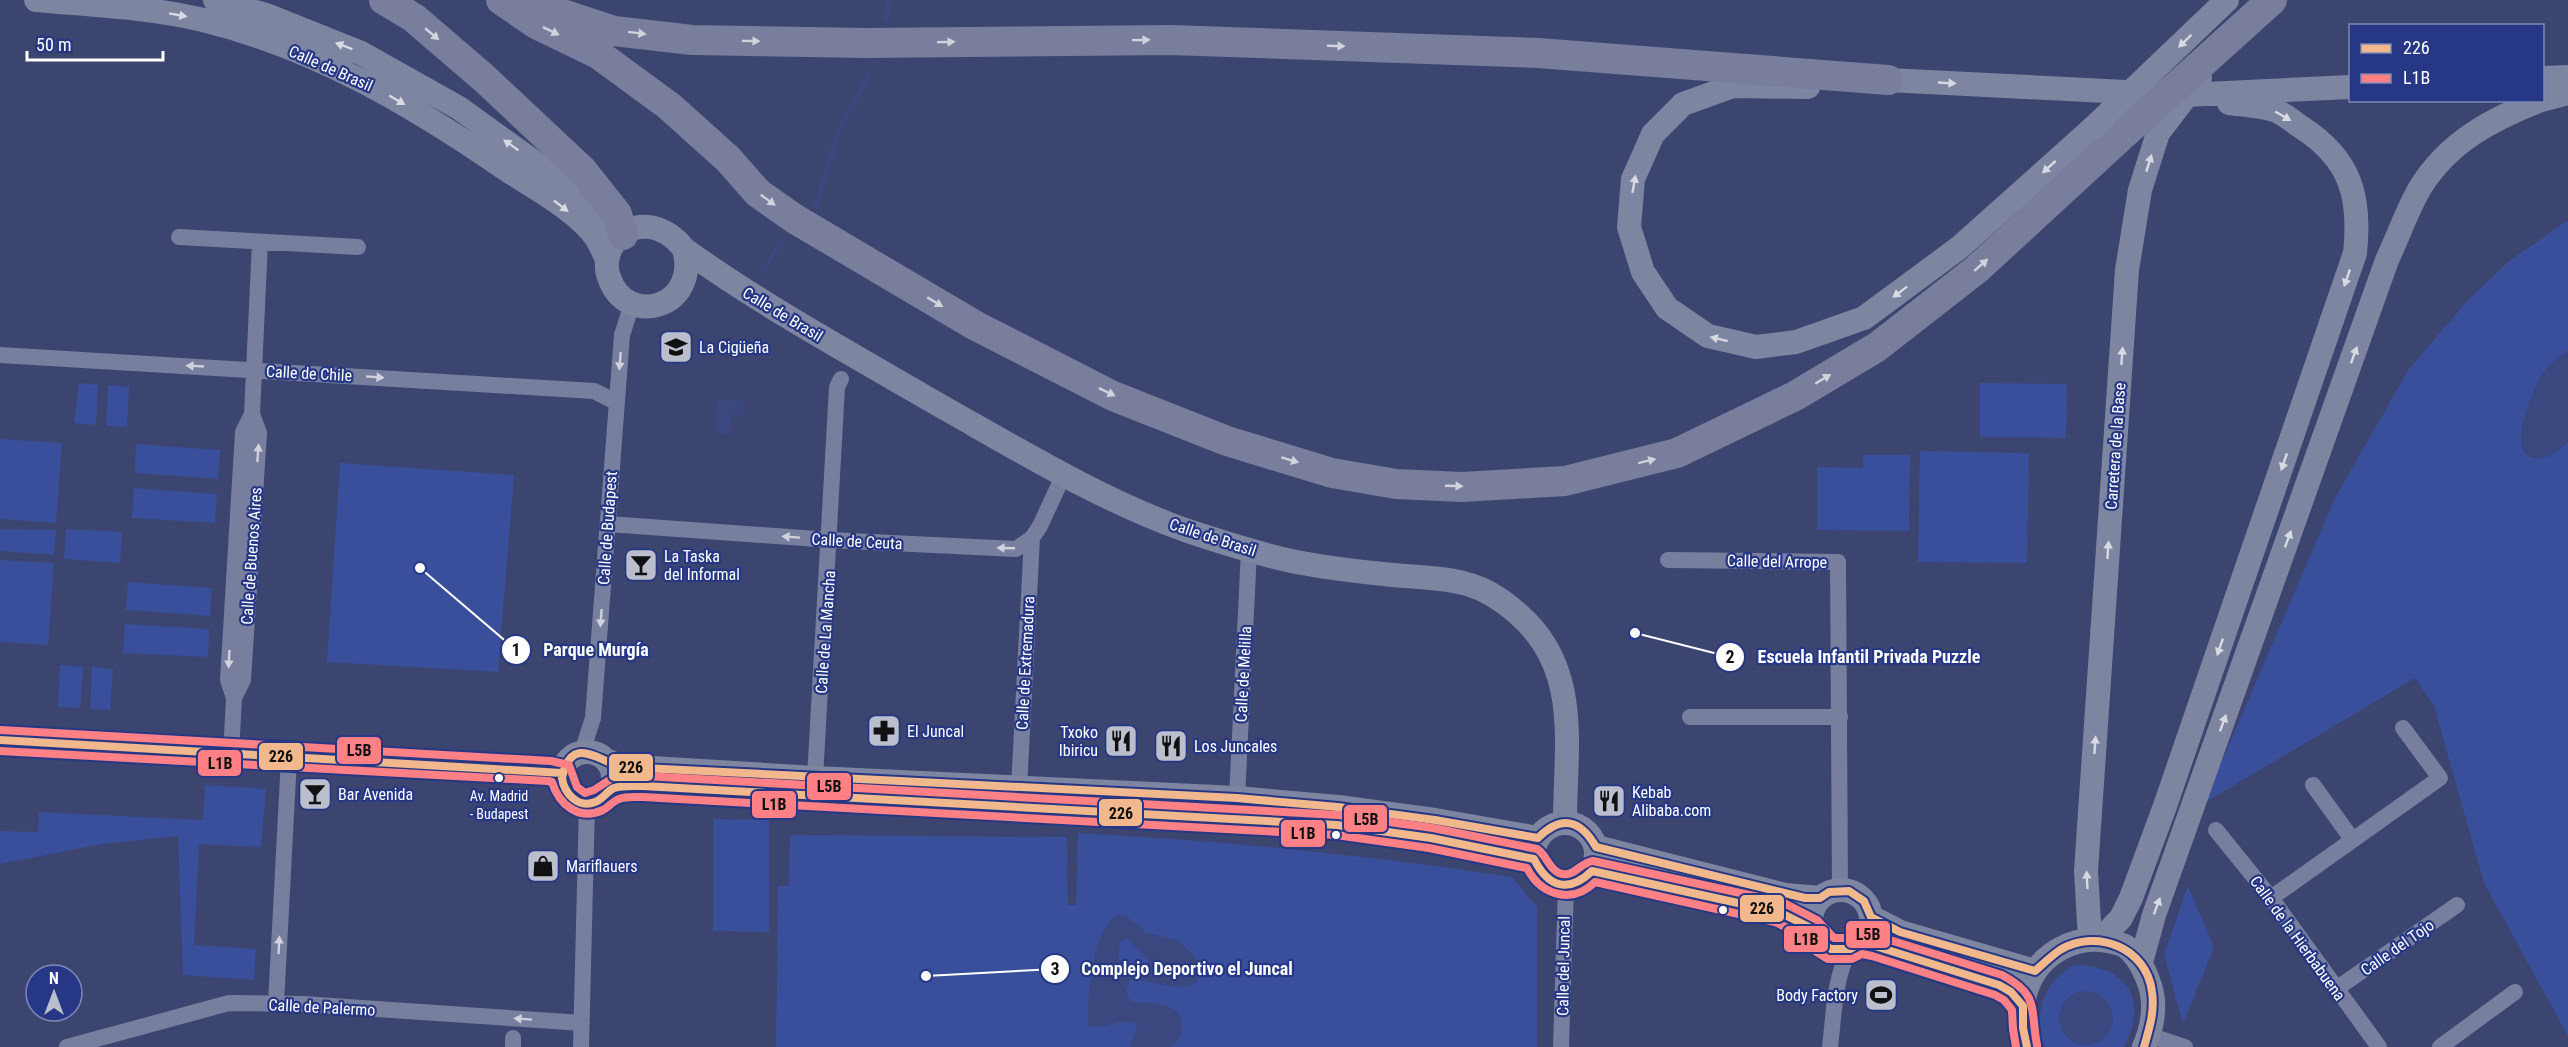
<svg xmlns="http://www.w3.org/2000/svg" width="2568" height="1047" font-family="'Roboto Condensed',sans-serif">
	<style>
		.green { fill: #3a4f9b }
		.water { fill: #3a487f; fill-rule: evenodd }
		.lines { fill: none; stroke-linecap: round; stroke-linejoin: round }
		.stream { stroke: #3a487f; stroke-width: 5 }
		.street { stroke: #787e9d; stroke-width: 16 }
		.secondary { stroke: #7d85a1; stroke-width: 24 }
		.highway { stroke: #787e9c; stroke-width: 30 }
		.secondary-bridge { stroke: #7d85a1; stroke-width: 24 }
		.highway-bridge { stroke: #787e9c; stroke-width: 30 }
		.bus-1-casing { stroke: #263885; stroke-width: 12 }
		.bus-2-casing { stroke: #263885; stroke-width: 12 }
		.bus-3-casing { stroke: #263885; stroke-width: 12 }
		.bus-1 { stroke: #f1b78d; stroke-width: 8 }
		.bus-2 { stroke: #ff8085; stroke-width: 8 }
		.bus-3 { stroke: #ff8085; stroke-width: 8 }
		.oneway { fill: #d8dae3 }
		.oneway2 { fill: #d0d2dc }
		.oneway3 { fill: #d0d2dd }
		.bus-dot { fill: #fff; stroke: #263885; stroke-width: 2 }
		.labels { text-anchor: middle; stroke-width: 4.5; stroke-linejoin: round; paint-order: stroke }
		.bus-label { font-size: 14px; fill: #fff; stroke: #263885 }
		.street-label { font-size: 16px; fill: #fff; stroke: #263885 }
		.poi-label { font-size: 16px; fill: #fff; stroke: #263885; text-anchor: start }
		.leader { fill: none; stroke: #fff; stroke-width: 2 }
		.callout-dot { fill: #fff; stroke: #263885; stroke-width: 2 }
		.mark-label { font-size: 18px; text-anchor: middle; font-weight: bold; fill: #111 }
		.callout-label { font-size: 18px; text-anchor: middle; font-weight: bold; fill: #fff; stroke: #263885; stroke-width: 4.5; stroke-linejoin: round; paint-order: stroke }
		.line-badge { stroke: #263885; stroke-width: 2 }
		.pale-badge-label { font-size: 16px; text-anchor: middle; font-weight: bold; fill: #111 }
	</style>
	<rect width="100%" height="100%" fill="#3c456f"/>
	<!-- green -->
	<path class="green" d="M2568 220V1036L2484 883 2434 706 2415 678 2204 803 2335 498 2409 369 2468 300 2508 262Z
		M79 383 98 385 96 425 74 423Z
		M1980 383 2067 384 2066 438 1980 437Z
		M108 385 129 387 127 427 106 426Z
		M0 439 62 443 56 523 0 519Z
		M136 444 220 450 218 479 135 473Z
		M1920 451 2029 453 2027 563 1918 562Z
		M1863 455H1910L1909 531 1817 530V467L1863 468Z
		M340 463 514 475 498 672 327 662Z
		M134 488 217 494 215 523 132 518Z
		M3 529 56 530 54 555 0 551V530Z
		M66 529 122 532 120 563 64 559Z
		M0 560 54 563 48 645 0 642Z
		M128 582 212 588 210 616 126 610Z
		M125 624 209 629 208 657 123 653Z
		M60 665 83 667 80 708 58 707Z
		M92 667 113 669 110 710 90 709Z
		M205 785 266 789 261 847 199 844 194 945 256 949 254 980 183 975 178 836 102 844 0 864V831L38 832 39 812 203 820Z
		M713 819 769 820V932L713 931Z
		M1078 833C1224 841 1367 855 1512 877L1537 907V1047H776L778 886H789L790 835 1067 837 1068 905H1076Z
		M2188 886 2214 947 2183 1024 2164 954Z
		M2074 965C2127 965 2149 1000 2124 1047H2045C2032 1015 2044 981 2074 965Z"/>
	<!-- water -->
	<path class="water" d="M2568 350V442C2557 451 2546 463 2531 457 2507 448 2533 391 2541 376 2548 366 2559 357 2568 350Z
		M717 399 744 401 743 415 732 414 730 434 715 433Z
		M1118 915 1126 916 1147 933 1176 940 1191 952 1202 968 1196 983C1174 994 1154 979 1131 979L1126 990 1130 1001C1148 1005 1163 1000 1178 1012 1185 1027 1183 1036 1171 1047H1131C1130 1039 1137 1033 1137 1025 1123 1015 1104 1031 1088 1026 1087 1000 1092 927 1118 915ZM1126 938 1149 960 1148 964 1129 969 1123 961 1118 960 1120 942Z
		M2059 1018a27 27 0 1 1 54 0a27 27 0 1 1-54 0Z"/>
	<g class="lines">
		<!-- stream -->
		<path class="stream" d="M886 19 889 0
			M816 206 838 132 869 74
			M765 268 779 245"/>
		<!-- street -->
		<path class="street" d="M179 237 358 247
			M0 355 594 391 616 402
			M608 524 830 540 1016 549 1032 538 1040 526 1064 474
			M1668 560 1838 562 1840 890
			M234 698 243 680 259 433 252 414 260 242
			M1690 717H1840
			M582 752 593 718 622 335 632 304
			M231 754 234 698 228 680 243 432 252 414
			M815 778 837 387 841 379
			M2313 785 2352 839
			M1019 788 1032 538
			M1237 798 1249 550
			M2216 830 2271 898 2379 1047
			M2271 898 2440 778 2403 728
			M2336 989 2457 905
			M276 1004 289 758
			M2149 1035 2185 1047
			M513 1038V1047
			M67 1047 229 1003 303 1004 582 1023
			M581 1047 587 804
			M1561 1047 1566 886
			M1830 1047C1834 1015 1834 978 1850 949
			M2440 1047 2515 992"/>
		<!-- secondary -->
		<path class="secondary" d="M36 0C91 5 149 7 203 20 314 47 411 104 504 168 531 186 580 212 597 239 601 246 604 253 607 260
			M215 0 266 15 361 53 459 108 548 172 582 199 619 238
			M2542 78 2568 77
			M1872 81 1888 80 2185 95 2350 87
			M1808 87 1733 86 1683 104 1653 134 1633 179 1629 227 1643 272 1667 308 1708 336 1756 347 1796 342 1864 318 1960 247 2093 128
			M2542 100 2568 93
			M684 249C700 309 625 328 609 277 605 268 607 255 612 246 631 216 665 224 684 249 765 307 853 355 939 405 1019 450 1099 499 1185 530 1221 542 1258 554 1296 562 1328 568 1361 572 1393 575 1424 578 1461 577 1489 593 1498 598 1509 606 1517 613 1582 668 1565 746 1565 822
			M0 740 562 773
			M561 778a26 26 0 1 1 52 0a26 26 0 1 1-52 0Z
			M608 761 619 766 815 778 1237 798 1338 807 1435 820 1538 838
			M610 790 643 786 1337 825 1431 838 1534 859
			M1534 854a31 31 0 1 1 62 0a31 31 0 1 1-62 0Z
			M1596 847 1785 895 1820 898
			M1592 871 1779 912 1811 928
			M1811 920a30 30 0 1 1 60 0a30 30 0 1 1-60 0Z
			M1871 917 1900 932 2035 971
			M2090 939 2086 871 2127 270 2140 190 2158 133
			M2101 939 2121 918 2131 898 2165 806 2355 253C2361 197 2351 159 2301 127 2293 122 2284 113 2274 110 2260 106 2244 105 2229 103
			M1860 943 1894 951 1999 985 2011 992 2023 1006
			M2141 962 2154 915 2387 260C2398 237 2407 210 2420 188 2448 142 2492 119 2541 100
			M2027 1047C2023 1027 2020 1007 2027 988 2039 953 2077 933 2112 942 2116 943 2122 944 2125 946 2137 954 2143 967 2148 980 2157 1002 2153 1026 2144 1047"/>
		<!-- highway -->
		<path class="highway" d="M384 0 414 18 485 79 583 171 617 214 623 235
			M501 0 536 24 598 54 669 106 728 159 758 193 795 219 976 326 1113 396 1227 441 1332 473 1396 484 1462 487 1565 481 1677 453 1795 396 1877 347 1977 269 2128 130
			M520 0 614 31 692 40 867 43 1171 40 1538 53 1888 80"/>
		<!-- secondary-bridge -->
		<path class="secondary-bridge" d="M2093 128 2227 0
			M2158 133 2200 78"/>
		<!-- highway-bridge -->
		<path class="highway-bridge" d="M2128 130 2272 0"/>
		<defs>
			<path id="bus-1" d="M0 740 562 773
				M2027 1047 2023 1028V1006L2011 992 1999 985 1875 946 1860 943 1850 949H1831L1822 944 1811 928 1779 912 1592 871C1568 894 1548 887 1534 859L1431 838 1337 825 643 786C634 786 623 785 614 788 607 791 603 799 595 802 578 809 564 793 562 778 571 735 596 759 619 766 626 768 635 767 643 768L1237 798 1338 807 1435 820 1538 838C1561 815 1580 819 1596 847L1805 898H1820L1829 892 1849 891 1864 901 1871 917 1900 932 2035 971C2043 964 2051 956 2060 950 2097 928 2147 948 2152 992 2155 1012 2149 1029 2144 1047"/>
			<path id="bus-2" d="M0 751 548 781 552 782C559 805 579 821 603 810 609 807 613 801 619 799 626 796 635 797 643 797L1336 835 1429 848 1527 868C1541 895 1572 905 1595 882L1775 922 1804 936 1815 951 1828 959H1852L1862 954 1872 956 1995 995 2004 1000 2012 1010 2013 1029 2016 1047"/>
			<path id="bus-3" d="M1 730 551 761 569 765 577 787 585 793 594 790 611 779 644 776 1338 815 1433 828 1537 849C1547 855 1548 868 1559 873 1574 879 1580 862 1593 861L1782 902 1817 920 1834 938H1847L1859 933 1877 936 2002 975C2040 995 2030 1009 2037 1045"/>
		</defs>
		<!-- bus-1 casing -->
		<use href="#bus-1" class="bus-1-casing"/>
		<!-- bus-2 casing -->
		<use href="#bus-2" class="bus-2-casing"/>
		<!-- bus-3 casing -->
		<use href="#bus-3" class="bus-3-casing"/>
		<!-- bus-1 -->
		<use href="#bus-1" class="bus-1"/>
		<!-- bus-2 -->
		<use href="#bus-2" class="bus-2"/>
		<!-- bus-3 -->
		<use href="#bus-3" class="bus-3"/>
	</g>
	<!-- one-way arrows -->
	<defs><path id="oneway-solid" d="M-6-.8H1V-3.2L6.5 0L1 3.2V.8H-6Z" transform="scale(1.5)"/></defs>
	<g class="oneway">
		<use href="#oneway-solid" transform="translate(178 15) rotate(10)"/>
		<use href="#oneway-solid" transform="translate(2185 41) rotate(136)"/>
		<use href="#oneway-solid" transform="translate(344 46) rotate(-159)"/>
		<use href="#oneway-solid" transform="translate(1947 83) rotate(3)"/>
		<use href="#oneway-solid" transform="translate(397 100) rotate(30)"/>
		<use href="#oneway-solid" transform="translate(2283 116) rotate(30)"/>
		<use href="#oneway-solid" transform="translate(511 145) rotate(-145)"/>
		<use href="#oneway-solid" transform="translate(2149 163) rotate(-73)"/>
		<use href="#oneway-solid" transform="translate(2049 167) rotate(138)"/>
		<use href="#oneway-solid" transform="translate(1634 184) rotate(-80)"/>
		<use href="#oneway-solid" transform="translate(561 206) rotate(38)"/>
		<use href="#oneway-solid" transform="translate(2347 278) rotate(109)"/>
		<use href="#oneway-solid" transform="translate(1900 292) rotate(143)"/>
		<use href="#oneway-solid" transform="translate(1719 339) rotate(-166)"/>
		<use href="#oneway-solid" transform="translate(2354 355) rotate(-70)"/>
		<use href="#oneway-solid" transform="translate(2122 356) rotate(-86)"/>
		<use href="#oneway-solid" transform="translate(2284 462) rotate(109)"/>
		<use href="#oneway-solid" transform="translate(2288 539) rotate(-70)"/>
		<use href="#oneway-solid" transform="translate(2108 550) rotate(-86)"/>
		<use href="#oneway-solid" transform="translate(2220 647) rotate(109)"/>
		<use href="#oneway-solid" transform="translate(2223 723) rotate(-70)"/>
		<use href="#oneway-solid" transform="translate(2095 745) rotate(-86)"/>
		<use href="#oneway-solid" transform="translate(2087 880) rotate(-93)"/>
		<use href="#oneway-solid" transform="translate(2157 906) rotate(-70)"/>
	</g>
	<g class="oneway2">
		<use href="#oneway-solid" transform="translate(551 31) rotate(26)"/>
		<use href="#oneway-solid" transform="translate(637 33) rotate(7)"/>
		<use href="#oneway-solid" transform="translate(432 34) rotate(40)"/>
		<use href="#oneway-solid" transform="translate(1141 40) rotate(-1)"/>
		<use href="#oneway-solid" transform="translate(751 41) rotate(1)"/>
		<use href="#oneway-solid" transform="translate(946 42) rotate(-1)"/>
		<use href="#oneway-solid" transform="translate(1336 46) rotate(2)"/>
		<use href="#oneway-solid" transform="translate(768 200) rotate(36)"/>
		<use href="#oneway-solid" transform="translate(1981 265) rotate(-41)"/>
		<use href="#oneway-solid" transform="translate(935 302) rotate(31)"/>
		<use href="#oneway-solid" transform="translate(1823 379) rotate(-31)"/>
		<use href="#oneway-solid" transform="translate(1107 392) rotate(26)"/>
		<use href="#oneway-solid" transform="translate(1290 460) rotate(17)"/>
		<use href="#oneway-solid" transform="translate(1647 461) rotate(-14)"/>
		<use href="#oneway-solid" transform="translate(1454 486) rotate(2)"/>
	</g>
	<g class="oneway3">
		<use href="#oneway-solid" transform="translate(620 361) rotate(95)"/>
		<use href="#oneway-solid" transform="translate(195 366) rotate(-177)"/>
		<use href="#oneway-solid" transform="translate(375 377) rotate(4)"/>
		<use href="#oneway-solid" transform="translate(258 453) rotate(-86)"/>
		<use href="#oneway-solid" transform="translate(791 537) rotate(-176)"/>
		<use href="#oneway-solid" transform="translate(1006 548) rotate(-178)"/>
		<use href="#oneway-solid" transform="translate(601 618) rotate(94)"/>
		<use href="#oneway-solid" transform="translate(229 659) rotate(93)"/>
		<use href="#oneway-solid" transform="translate(279 945) rotate(-87)"/>
		<use href="#oneway-solid" transform="translate(523 1019) rotate(-176)"/>
	</g>
	<!-- icons -->
	<defs>
		<symbol id="school-square" viewBox="-11 -11 22 22"><rect x="-9" y="-9" width="18" height="18" rx="4" fill="#bbbecd" stroke="#263885"/><path d="M0-5L7-2L0 1L-7-2ZM-4 1L0 2.5L4 1V4Q0 6-4 4Z" fill="#111"/></symbol>
		<symbol id="bar-square" viewBox="-11 -11 22 22"><rect x="-9" y="-9" width="18" height="18" rx="4" fill="#bbbecd" stroke="#263885"/><path d="M-6-5H6L.8 .8V4.5H3.5V6h-7V4.5H-.8V.8Z" fill="#111"/></symbol>
		<symbol id="pharmacy-square" viewBox="-11 -11 22 22"><rect x="-9" y="-9" width="18" height="18" rx="4" fill="#bbbecd" stroke="#263885"/><path d="M-2-6h4v4h4v4h-4v4h-4v-4h-4v-4h4Z" fill="#111"/></symbol>
		<symbol id="restaurant-square" viewBox="-11 -11 22 22"><rect x="-9" y="-9" width="18" height="18" rx="4" fill="#bbbecd" stroke="#263885"/><path d="M-5-6h1v4h1v-4h1v4h1v-4h1v5L-1.5 .5V6h-2V.5L-5-1ZM5-6V6H3V1.5H1.5Q1.5-4 5-6Z" fill="#111"/></symbol>
		<symbol id="shop-square" viewBox="-11 -11 22 22"><rect x="-9" y="-9" width="18" height="18" rx="4" fill="#bbbecd" stroke="#263885"/><path d="M-5-2.5h2.3a2.7 3.5 0 0 1 5.4 0H5L5.5 6h-11ZM-1.5-2.5h3a1.5 2.3 0 0 0-3 0Z" fill="#111"/></symbol>
		<symbol id="stadium-square" viewBox="-11 -11 22 22"><rect x="-9" y="-9" width="18" height="18" rx="4" fill="#bbbecd" stroke="#263885"/><path d="M0-5a6.5 5 0 1 0 0 10a6.5 5 0 1 0 0-10ZM-3.5-1.8h7v3.6h-7Z" fill="#111"/></symbol>
	</defs>
	<g fill-rule="evenodd">
		<use href="#school-square" x="657" y="328" width="38" height="38"/>
		<use href="#bar-square" x="622" y="546" width="38" height="38"/>
		<use href="#pharmacy-square" x="865" y="712" width="38" height="38"/>
		<use href="#restaurant-square" x="1102" y="722" width="38" height="38"/>
		<use href="#restaurant-square" x="1152" y="727" width="38" height="38"/>
		<use href="#bar-square" x="296" y="775" width="38" height="38"/>
		<use href="#restaurant-square" x="1590" y="782" width="38" height="38"/>
		<use href="#shop-square" x="524" y="847" width="38" height="38"/>
		<use href="#stadium-square" x="1862" y="976" width="38" height="38"/>
	</g>
	<!-- markers -->
	<g class="bus-dot">
		<circle cx="499" cy="778" r="5"/>
		<circle cx="1336" cy="835" r="5"/>
		<circle cx="1723" cy="910" r="5"/>
	</g>
	<g class="labels">
		<!-- bus labels -->
		<g class="bus-label">
			<text x="499" y="801">Av. Madrid<tspan x="499" dy="18">- Budapest</tspan></text>
		</g>
		<!-- street labels -->
		<g class="street-label">
			<text transform="translate(331 68) rotate(24)" y="6">Calle de Brasil</text>
			<text transform="translate(783 314) rotate(31)" y="6">Calle de Brasil</text>
			<text transform="translate(309 373) rotate(3)" y="6">Calle de Chile</text>
			<text transform="translate(2115 446) rotate(-86)" y="6">Carretera de la Base</text>
			<text transform="translate(607 528) rotate(-86)" y="6">Calle de Budapest</text>
			<text transform="translate(1213 537) rotate(18)" y="6">Calle de Brasil</text>
			<text transform="translate(857 541) rotate(3)" y="6">Calle de Ceuta</text>
			<text transform="translate(251 556) rotate(-86)" y="6">Calle de Buenos Aires</text>
			<text transform="translate(1777 561) rotate(1)" y="6">Calle del Arrope</text>
			<text transform="translate(825 632) rotate(-86)" y="6">Calle de La Mancha</text>
			<text transform="translate(1025 663) rotate(-87)" y="6">Calle de Extremadura</text>
			<text transform="translate(1243 674) rotate(-87)" y="6">Calle de Melilla</text>
			<text transform="translate(2298 938) rotate(54)" y="6">Calle de la Hierbabuena</text>
			<text transform="translate(2397 947) rotate(-35)" y="6">Calle del Tojo</text>
			<text transform="translate(1563 966) rotate(-89)" y="6">Calle del Juncal</text>
			<text transform="translate(322 1007) rotate(3)" y="6">Calle de Palermo</text>
		</g>
		<!-- poi labels -->
		<g class="poi-label">
			<text x="699" y="353">La Cigüeña</text>
			<text x="664" y="562">La Taska<tspan x="664" dy="18">del Informal</tspan></text>
			<text x="907" y="737">El Juncal</text>
			<text x="1098" y="738" text-anchor="end">Txoko<tspan x="1098" dy="18">Ibiricu</tspan></text>
			<text x="1194" y="752">Los Juncales</text>
			<text x="1632" y="798">Kebab<tspan x="1632" dy="18">Alibaba.com</tspan></text>
			<text x="338" y="800">Bar Avenida</text>
			<text x="566" y="872">Mariflauers</text>
			<text x="1858" y="1001" text-anchor="end">Body Factory</text>
		</g>
	</g>
	<!-- callouts -->
	<path class="leader" d="M420 568L516 650M1635 633L1730 657M926 976L1055 969"/>
	<g class="callout-dot">
		<circle cx="420" cy="568" r="6"/>
		<circle cx="1635" cy="633" r="6"/>
		<circle cx="926" cy="976" r="6"/>
		<circle cx="516" cy="650" r="15"/>
		<circle cx="1730" cy="657" r="15"/>
		<circle cx="1055" cy="969" r="15"/>
	</g>
	<g class="mark-label">
		<text x="516" y="656">1</text>
		<text x="1730" y="663">2</text>
		<text x="1055" y="975">3</text>
	</g>
	<g class="callout-label">
		<text x="596" y="656">Parque Murgía</text>
		<text x="1869" y="663">Escuela Infantil Privada Puzzle</text>
		<text x="1187" y="975">Complejo Deportivo el Juncal</text>
	</g>
	<g class="line-badge">
		<rect x="336" y="736" width="46" height="29" rx="6" fill="#ff8085"/>
		<rect x="258" y="742" width="46" height="29" rx="6" fill="#f1b78d"/>
		<rect x="197" y="749" width="45" height="28" rx="6" fill="#ff8085"/>
		<rect x="608" y="753" width="46" height="29" rx="6" fill="#f1b78d"/>
		<rect x="806" y="772" width="46" height="29" rx="6" fill="#ff8085"/>
		<rect x="751" y="790" width="46" height="29" rx="6" fill="#ff8085"/>
		<rect x="1098" y="798" width="45" height="29" rx="6" fill="#f1b78d"/>
		<rect x="1343" y="804" width="45" height="29" rx="6" fill="#ff8085"/>
		<rect x="1280" y="819" width="46" height="29" rx="6" fill="#ff8085"/>
		<rect x="1739" y="894" width="46" height="29" rx="6" fill="#f1b78d"/>
		<rect x="1845" y="920" width="46" height="29" rx="6" fill="#ff8085"/>
		<rect x="1783" y="925" width="46" height="28" rx="6" fill="#ff8085"/>
	</g>
	<g class="pale-badge-label">
		<text x="359" y="756">L5B</text>
		<text x="281" y="762">226</text>
		<text x="220" y="769">L1B</text>
		<text x="631" y="773">226</text>
		<text x="829" y="792">L5B</text>
		<text x="774" y="810">L1B</text>
		<text x="1121" y="819">226</text>
		<text x="1366" y="825">L5B</text>
		<text x="1303" y="839">L1B</text>
		<text x="1762" y="914">226</text>
		<text x="1868" y="940">L5B</text>
		<text x="1806" y="945">L1B</text>
	</g>
	<!-- legend -->
	<rect x="2349" y="24" width="195" height="78" fill="#263885" stroke="#7d88b6" stroke-width="1.5"/>
	<rect x="2361" y="44" width="30" height="9" fill="#f1b78d" stroke="#7d88b6" stroke-width="1.5"/>
	<text x="2403" y="54" font-size="18" fill="#ffffff">226</text>
	<rect x="2361" y="74" width="30" height="9" fill="#ff8085" stroke="#7d88b6" stroke-width="1.5"/>
	<text x="2403" y="84" font-size="18" fill="#ffffff">L1B</text>
	<!-- north arrow -->
	<g transform="translate(54 993)"><circle r="28" fill="#263885" stroke="#7d88b6" stroke-width="1.5"/>
	<path d="M0-4.5L10 22L0 15L-10 22Z" fill="#bbbecd"/>
	<text y="-9" font-size="16" font-weight="bold" text-anchor="middle" fill="#ffffff">N</text>
	</g>
	<!-- scale -->
	<path d="M27 51v9h136v-9" fill="none" stroke="#ffffff" stroke-width="3"/>
	<text x="36" y="51" font-size="18" fill="#ffffff" stroke="#263885" stroke-width="4.5" paint-order="stroke">50 m</text>
</svg>
